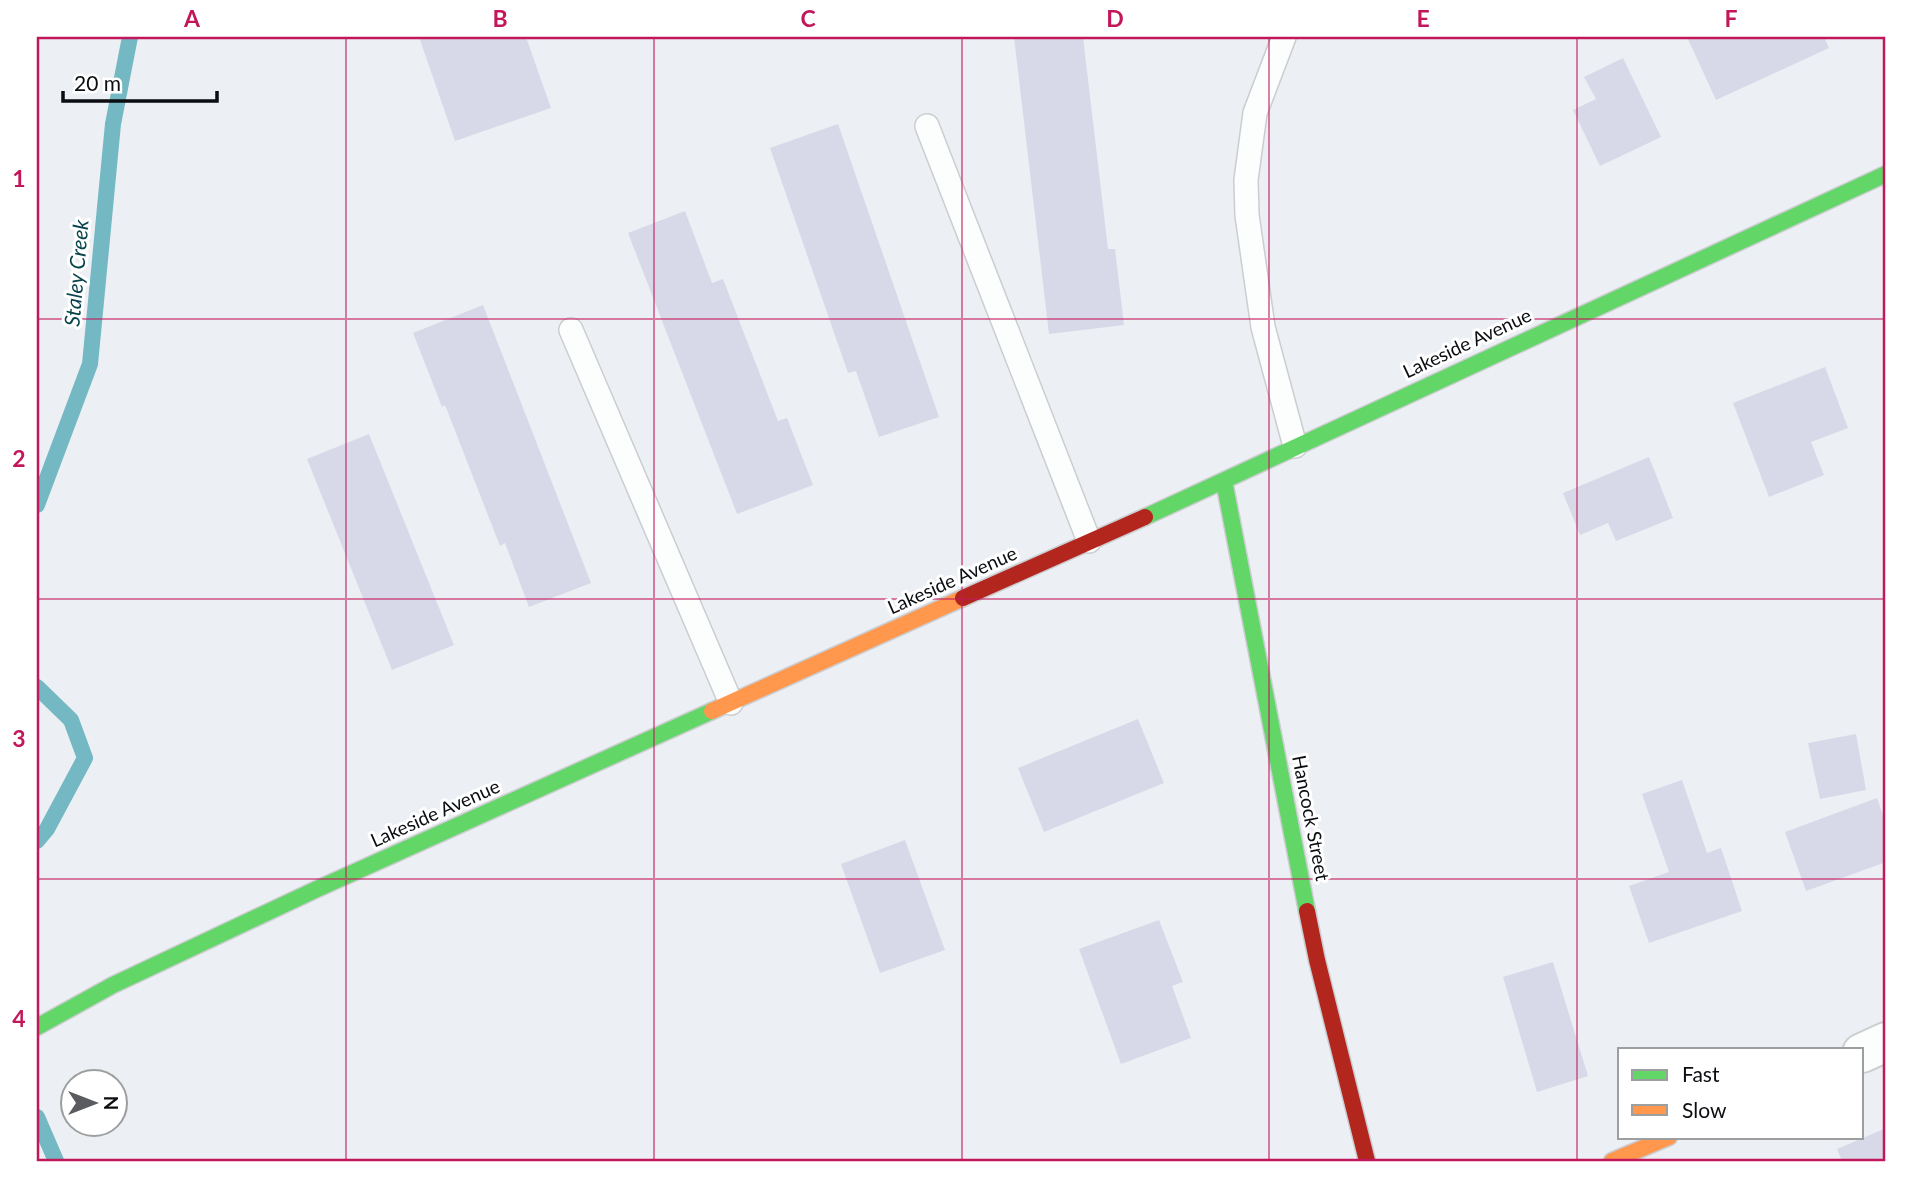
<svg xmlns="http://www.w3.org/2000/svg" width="1923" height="1198" font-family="Lato,sans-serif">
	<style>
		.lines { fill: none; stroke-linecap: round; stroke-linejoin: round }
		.stream { stroke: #73b8c2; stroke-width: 16 }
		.building { fill: #d8d9e8 }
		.lane-casing { stroke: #cbcdd0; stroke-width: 26 }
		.street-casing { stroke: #cbcdd0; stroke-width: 42 }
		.fast-casing { stroke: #cbcdd0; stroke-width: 19 }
		.slow-casing { stroke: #cbcdd0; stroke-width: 19 }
		.jam-casing { stroke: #cbcdd0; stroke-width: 19 }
		.lane { stroke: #fcfdfd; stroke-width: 23 }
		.street { stroke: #fcfdfd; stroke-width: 38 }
		.fast { stroke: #63d668; stroke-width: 16 }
		.slow { stroke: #ff974d; stroke-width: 16 }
		.jam { stroke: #b3261e; stroke-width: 16 }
		.grid { fill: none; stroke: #c2185b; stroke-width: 2; stroke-opacity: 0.55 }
		.labels { text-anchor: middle; stroke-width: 6; stroke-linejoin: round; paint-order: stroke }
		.street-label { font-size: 19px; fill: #0b0d10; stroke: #fff }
		.water-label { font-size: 21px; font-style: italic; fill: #07444b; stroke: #fff }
		.neatline { fill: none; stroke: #c2185b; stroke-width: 2.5 }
		.grid-label { font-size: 23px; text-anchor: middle; font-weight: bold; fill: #c2185b }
	</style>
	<rect width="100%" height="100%" fill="#eceff4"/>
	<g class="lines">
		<!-- stream -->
		<path class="stream" d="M37 505 90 364 113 124 130 37
			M37 687 71 720 85 758 47 829 37 841
			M37 1117 56 1161"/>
	</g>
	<!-- building -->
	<path class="building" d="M419 37H526L551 108 455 141Z
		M1014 37H1083L1108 249H1115L1124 325 1049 334Z
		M1687 37H1824L1829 48 1716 100Z
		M1623 58 1661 137 1600 166 1573 110 1596 99 1584 77Z
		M838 124 939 417 879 437 856 371 848 373 770 148Z
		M685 211 712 283 723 279 778 421 787 418 813 485 737 514 628 233Z
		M483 305 591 583 529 607 505 543 500 546 445 405 442 407 413 333Z
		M1825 367 1848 428 1811 442 1824 475 1769 497 1733 403Z
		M369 434 454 645 392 670 307 459Z
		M1649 457 1673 518 1616 541 1608 523 1580 535 1563 493Z
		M1138 719 1164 783 1044 832 1018 768Z
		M1856 734 1866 790 1820 799 1808 743Z
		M1682 780 1707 853 1721 848 1742 911 1649 943 1629 886 1669 872 1642 794Z
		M1877 798 1886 824V862L1806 891 1785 832Z
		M905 840 945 950 880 973 841 864Z
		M1159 920 1183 982 1172 986 1191 1038 1121 1064 1079 949Z
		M1553 962 1588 1076 1537 1092 1503 977Z
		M1886 1128V1161H1842L1837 1149Z"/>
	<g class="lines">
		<defs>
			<path id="lane" d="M1284 37 1255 113 1246 180 1247 215 1263 327 1295 446
				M927 126 1089 541
				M571 330 731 703"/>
			<path id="street" d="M1862 1053 1886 1042"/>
			<path id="fast" d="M1224 481 1307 911
				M1145 517 1886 174
				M37 1027 113 985 317 889 712 711"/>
			<path id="slow" d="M712 711 963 598
				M1612 1161 1669 1137"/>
			<path id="jam" d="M963 598 1145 517
				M1307 911 1317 960 1367 1161"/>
		</defs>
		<!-- lane casing -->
		<use href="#lane" class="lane-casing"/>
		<!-- street casing -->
		<use href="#street" class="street-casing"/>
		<!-- fast casing -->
		<use href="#fast" class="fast-casing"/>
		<!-- slow casing -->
		<use href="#slow" class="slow-casing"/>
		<!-- jam casing -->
		<use href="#jam" class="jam-casing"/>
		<!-- lane -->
		<use href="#lane" class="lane"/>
		<!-- street -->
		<use href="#street" class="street"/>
		<!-- fast -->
		<use href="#fast" class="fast"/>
		<!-- slow -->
		<use href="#slow" class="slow"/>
		<!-- jam -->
		<use href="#jam" class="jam"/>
	</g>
	<!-- grid -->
	<path class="grid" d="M346 37V1161M654 37V1161M962 37V1161M1269 37V1161M1577 37V1161M37 319H1886M37 599H1886M37 879H1886"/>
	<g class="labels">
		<!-- street labels -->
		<g class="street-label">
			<text transform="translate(1467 343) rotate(-25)" y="7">Lakeside Avenue</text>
			<text transform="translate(952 580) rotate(-24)" y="7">Lakeside Avenue</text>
			<text transform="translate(435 813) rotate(-24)" y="7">Lakeside Avenue</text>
			<text transform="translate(1311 818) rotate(79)" y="7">Hancock Street</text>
		</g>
		<!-- water labels -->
		<g class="water-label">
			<text transform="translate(77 273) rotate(-85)" y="7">Staley Creek</text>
		</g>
	</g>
	<!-- border -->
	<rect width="1923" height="1198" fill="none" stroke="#ffffff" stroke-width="77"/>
	<!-- legend -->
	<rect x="1618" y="1048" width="245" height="91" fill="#ffffff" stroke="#9d9e9f" stroke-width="2"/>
	<rect x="1632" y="1070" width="35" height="10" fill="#63d668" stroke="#9d9e9f" stroke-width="2"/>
	<text x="1682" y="1082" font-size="21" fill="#0b0d10">Fast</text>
	<rect x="1632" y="1105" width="35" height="10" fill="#ff974d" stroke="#9d9e9f" stroke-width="2"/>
	<text x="1682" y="1118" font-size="21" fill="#0b0d10">Slow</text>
	<!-- north arrow -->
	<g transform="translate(94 1103) rotate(90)"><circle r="33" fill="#ffffff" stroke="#9d9e9f" stroke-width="2"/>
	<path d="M0-5L12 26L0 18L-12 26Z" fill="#5a5c60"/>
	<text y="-10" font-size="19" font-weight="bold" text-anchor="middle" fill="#0b0d10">N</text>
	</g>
	<!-- scale -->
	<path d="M63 91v10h154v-10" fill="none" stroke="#0b0d10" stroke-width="3.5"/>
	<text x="74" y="91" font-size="21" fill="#0b0d10" stroke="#ffffff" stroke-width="5" paint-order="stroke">20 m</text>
	<rect x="38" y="38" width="1846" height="1122" class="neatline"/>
	<g class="grid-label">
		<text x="192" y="27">A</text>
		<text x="500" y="27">B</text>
		<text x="808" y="27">C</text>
		<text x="1115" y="27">D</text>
		<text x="1423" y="27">E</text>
		<text x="1731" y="27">F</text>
		<text x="19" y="187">1</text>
		<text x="19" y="467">2</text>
		<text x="19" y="747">3</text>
		<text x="19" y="1027">4</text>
	</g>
</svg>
